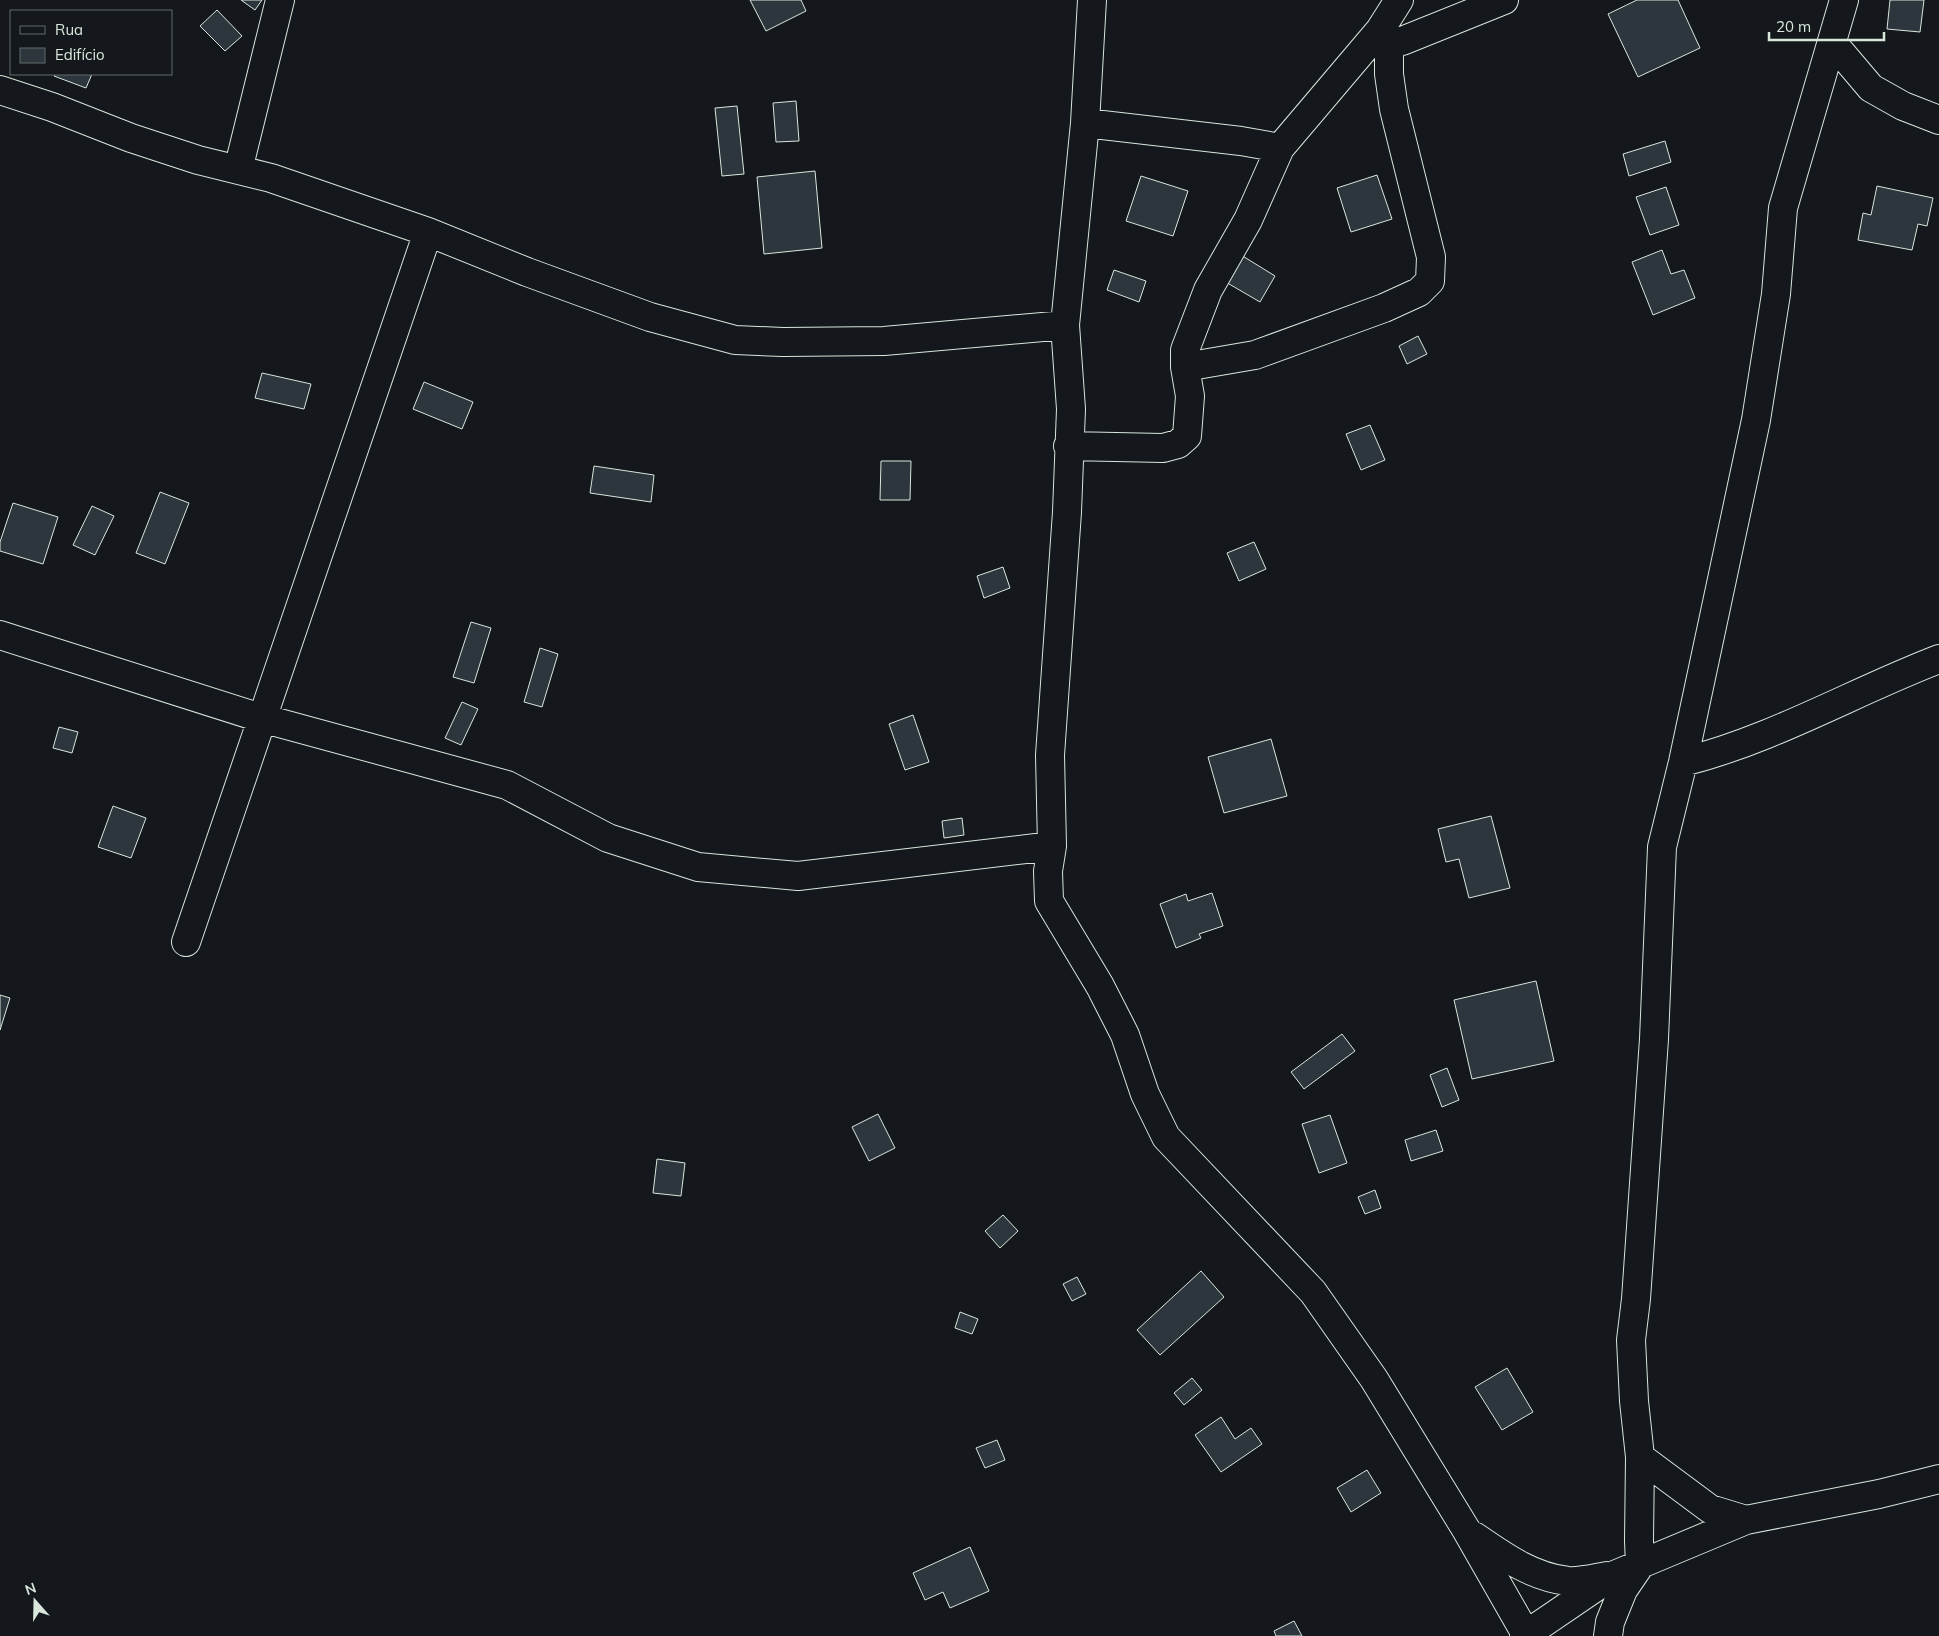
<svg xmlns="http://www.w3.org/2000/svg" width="1939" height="1636" font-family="Mulish,sans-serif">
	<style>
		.building { fill: #2c363c; stroke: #d8e6dc }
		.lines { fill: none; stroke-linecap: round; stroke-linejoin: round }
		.minor-casing { stroke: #d8e6dc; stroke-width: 30 }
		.minor { stroke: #14181c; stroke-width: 28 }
	</style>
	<rect width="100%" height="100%" fill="#14181c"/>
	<!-- building -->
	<path class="building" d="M241 0H262L255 10Z
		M750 0H801L806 11 766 31Z
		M1637 0H1678L1700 48 1638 77 1608 14Z
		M1890 0H1924L1920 32 1887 29Z
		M217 10 242 36 225 51 200 26Z
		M55 74H92L86 88 54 76Z
		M796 101 799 141 776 142 773 103Z
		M737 106 744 174 722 176 715 108Z
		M1665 141 1671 162 1629 176 1623 154Z
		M815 171 822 248 764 254 757 177Z
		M1377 175 1392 219 1351 232 1337 188Z
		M1141 176 1188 191 1173 236 1126 221Z
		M1877 186 1933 198 1927 226 1918 224 1912 250 1858 240 1863 213 1871 215Z
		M1666 187 1679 225 1650 235 1636 197Z
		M1662 250 1671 274 1684 270 1695 298 1653 315 1632 262Z
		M1241 255 1275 276 1260 302 1224 281Z
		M1114 270 1146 281 1139 302 1107 290Z
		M1418 336 1427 354 1407 364 1399 346Z
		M262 373 311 384 304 409 255 398Z
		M424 382 473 402 462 429 413 409Z
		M1370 425 1385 460 1361 470 1346 434Z
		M881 461H911L910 500H880Z
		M594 466 654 475 651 502 590 493Z
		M160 492 189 503 165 564 136 553Z
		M13 503 58 517 43 564 0 551V542Z
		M92 506 114 516 95 555 73 545Z
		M1254 542 1266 569 1239 581 1227 553Z
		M1003 567 1010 588 984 598 977 576Z
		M471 622 491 628 474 683 453 677Z
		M540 648 558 654 542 707 524 702Z
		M462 702 478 709 461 745 445 738Z
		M913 715 929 762 905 770 889 724Z
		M59 727 78 732 72 753 53 748Z
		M1271 739 1287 796 1224 813 1208 757Z
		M113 806 146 818 131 858 98 847Z
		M1491 816 1510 888 1469 898 1459 859 1446 862 1438 829Z
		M962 818 964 835 944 838 942 821Z
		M1212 893 1223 926 1199 934 1201 938 1176 948 1160 904 1186 894 1188 901Z
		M1536 981 1554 1061 1472 1079 1454 1000Z
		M0 995 10 998 0 1030Z
		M1342 1034 1355 1051 1304 1089 1291 1072Z
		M1447 1068 1459 1100 1442 1107 1430 1075Z
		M878 1114 895 1148 869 1161 852 1127Z
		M1330 1115 1347 1163 1319 1173 1302 1124Z
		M1436 1130 1443 1151 1411 1161 1405 1140Z
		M657 1159 685 1163 681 1196 653 1193Z
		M1375 1190 1381 1208 1365 1214 1358 1197Z
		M1003 1215 1018 1231 1000 1248 985 1231Z
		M1201 1271 1224 1297 1160 1355 1137 1330Z
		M1077 1277 1086 1294 1072 1301 1063 1284Z
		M960 1312 978 1319 972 1334 955 1328Z
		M1507 1368 1533 1412 1502 1430 1475 1387Z
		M1192 1378 1202 1390 1184 1405 1174 1393Z
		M1221 1417 1235 1439 1251 1428 1262 1444 1221 1472 1195 1435Z
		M997 1440 1005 1460 985 1468 976 1448Z
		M1367 1470 1381 1493 1351 1512 1337 1488Z
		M970 1547 989 1591 950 1608 943 1592 925 1600 913 1573Z
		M1294 1621 1302 1636H1276L1274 1631Z"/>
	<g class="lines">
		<defs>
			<path id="minor" d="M1092 0 1085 123 1065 325 1071 409 1067 512 1050 755 1052 846 1048 871 1049 901 1100 986 1125 1035 1145 1094 1166 1137 1313 1292 1374 1379 1467 1531 1527 1636
				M1380 30 1389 39 1402 41 1504 0
				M1832 42 1871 88 1903 106 1939 120
				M0 90 52 107 131 138 198 160 271 178 428 232 527 272 650 317 735 340 783 342 884 341 1065 325
				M1085 123 1241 141 1280 148
				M238 170 280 0
				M1185 367 1255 355 1384 308 1419 292 1430 281 1431 257 1394 109 1389 74V39
				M1068 446 1163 448 1178 444 1187 436 1190 396 1185 367V350L1208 290 1248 220 1280 148 1380 30 1399 0
				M0 635 261 718 507 785 608 838 698 867 798 876 1052 846
				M1683 762C1774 739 1853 692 1939 659
				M186 942 428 232
				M1640 1457 1710 1509 1746 1520
				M1474 1536C1503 1556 1532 1577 1568 1581 1580 1582 1595 1578 1607 1576
				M1524 1636 1612 1576 1746 1520 1879 1494 1939 1479
				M1608 1636 1610 1622 1623 1590 1640 1565 1639 1541 1640 1457 1634 1401 1631 1340 1636 1299 1654 1039 1662 847 1683 762 1756 420 1776 294 1783 208 1844 0"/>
		</defs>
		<!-- minor casing -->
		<use href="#minor" class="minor-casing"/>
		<!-- minor -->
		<use href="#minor" class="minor"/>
	</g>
	<!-- legend -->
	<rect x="10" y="10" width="162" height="65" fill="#14181c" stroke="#626a69"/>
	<rect x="20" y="26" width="25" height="8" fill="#14181c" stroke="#626a69"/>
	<text x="55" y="35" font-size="15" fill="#d8e6dc">Rua</text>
	<rect x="20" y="48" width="25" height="15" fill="#2c363c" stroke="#626a69"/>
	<text x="55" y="60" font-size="15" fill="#d8e6dc">Edifício</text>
	<!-- north arrow -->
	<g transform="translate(35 1601) rotate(340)" stroke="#14181c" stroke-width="4" paint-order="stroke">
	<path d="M0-4L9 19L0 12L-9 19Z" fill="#d8e6dc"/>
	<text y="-8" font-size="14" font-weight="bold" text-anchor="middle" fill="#d8e6dc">N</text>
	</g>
	<!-- scale -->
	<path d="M1769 32v8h115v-8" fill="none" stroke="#d8e6dc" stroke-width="2.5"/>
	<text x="1776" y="32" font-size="15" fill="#d8e6dc" stroke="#14181c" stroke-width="4" paint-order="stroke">20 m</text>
</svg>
